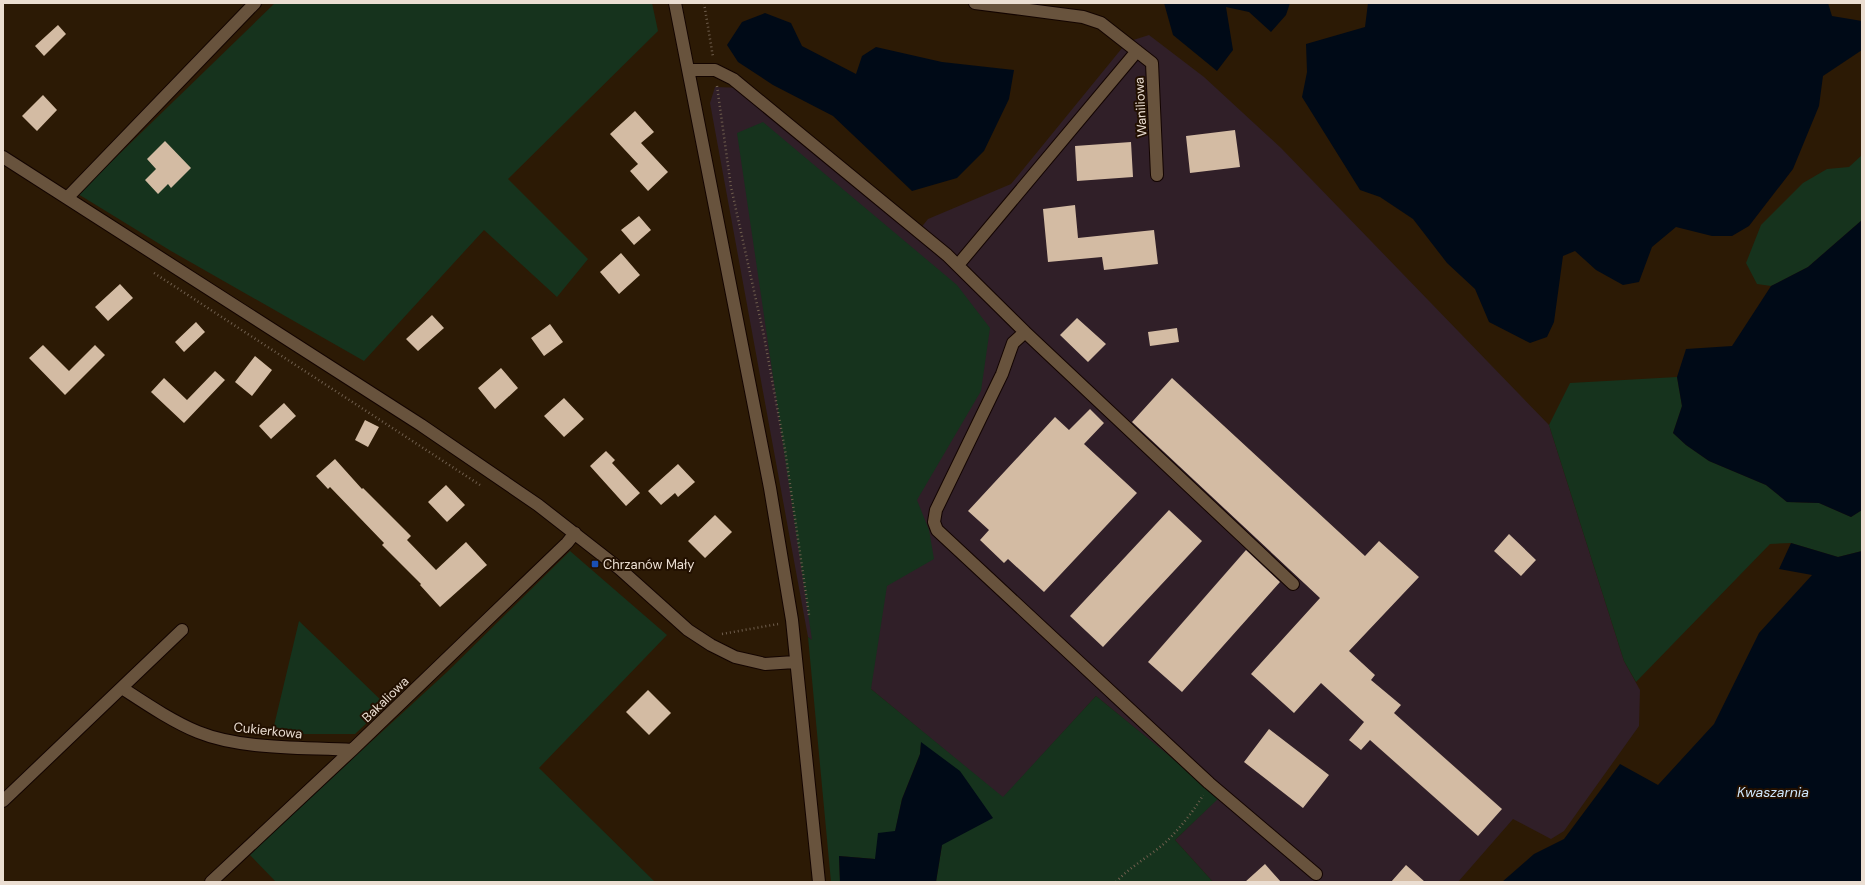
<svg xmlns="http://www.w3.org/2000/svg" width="1865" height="885" font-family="'DM Sans',sans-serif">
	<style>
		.industrial { fill: #301f28 }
		.green { fill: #16331d }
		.water { fill: #000a17 }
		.building { fill: #d3bba3 }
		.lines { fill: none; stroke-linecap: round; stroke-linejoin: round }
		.minor-casing { stroke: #130400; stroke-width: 14 }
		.path { stroke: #705f4e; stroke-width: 2.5; stroke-dasharray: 1 3; stroke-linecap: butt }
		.minor { stroke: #68533d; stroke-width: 12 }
		.transit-dot { fill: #1a4fb4; stroke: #221000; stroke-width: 1.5 }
		.labels { text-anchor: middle; stroke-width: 4; stroke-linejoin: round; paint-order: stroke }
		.street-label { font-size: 13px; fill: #ebded2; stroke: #221000 }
		.poi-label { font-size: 13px; fill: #ebded2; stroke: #221000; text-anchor: start }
		.water-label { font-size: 14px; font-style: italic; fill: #cfe7fb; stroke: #221000 }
	</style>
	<rect width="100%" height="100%" fill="#2c1a05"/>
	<!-- industrial -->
	<path class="industrial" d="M1149 35 1204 77 1281 148 1549 425 1624 661 1640 690 1639 726 1564 831 1551 839 1513 819 1458 882H1213L1175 840 1219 797 1096 696 1003 798 808 637 710 103 715 87 747 88 916 234 928 219 1011 184 1127 42Z"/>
	<!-- green -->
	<path class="green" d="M275 3H652L658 31 508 179 588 259 557 297 484 230 364 361 171 251 78 194Z
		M763 122 957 285 990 328 981 391 917 500 929 530 934 559 887 586 871 689 1003 797 1096 696 1220 797 1175 840 1213 882H936L942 845 921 743 920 754 902 799 895 832 875 859 839 856 840 882H831L808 637 812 640 737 133Z
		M1862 155V220L1808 267 1771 286 1757 284 1746 263 1761 225 1803 183 1827 169 1849 167Z
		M1677 377 1682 406 1673 433 1686 445 1709 461 1766 485 1787 502 1819 503 1851 517 1862 510V551L1838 557 1791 543 1770 544 1636 682 1624 661 1549 425 1570 383Z
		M570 551 667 635 539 768 655 882H276L249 854 447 672Z
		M299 621 386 705 355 734H272Z"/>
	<!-- water -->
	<path class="water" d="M1164 3H1290L1286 15 1271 32 1249 12 1226 7 1233 50 1217 71 1173 35Z
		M1368 3H1828L1832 16 1862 21V50L1823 76 1819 106 1793 169 1749 226 1732 236H1712L1676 227 1652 247 1639 282 1623 285 1596 270 1575 251 1563 256 1554 322 1547 337 1530 343 1489 322 1475 289 1447 263 1413 219 1380 197 1360 190 1302 97 1307 72 1306 44 1365 27Z
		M765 13 791 23 802 46 856 74 862 56 876 47 942 62 1014 70 1009 99 984 151 957 178 912 191 833 116 773 85 738 62 727 45 742 22Z
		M1862 220V510L1851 517 1819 503 1787 502 1766 485 1709 461 1686 445 1673 433 1682 406 1677 377 1686 349 1732 346 1771 286 1808 267Z
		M1791 543 1838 557 1862 551V882H1502L1534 854 1564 839 1620 764 1658 785 1714 724 1759 633 1812 575 1779 569Z
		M921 742 960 771 993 818 942 845 936 882H840L839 856 875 859 878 833 895 831 902 799 920 754Z"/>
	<!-- building -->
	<path class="building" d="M58 25 66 34 44 56 35 46Z
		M43 95 57 110 37 131 22 116Z
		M635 111 654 132 641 143 668 172 648 191 630 171 638 164 610 134Z
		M1235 130 1240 167 1190 173 1186 136Z
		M165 141 191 168 171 188 168 184 158 194 145 180 156 169 147 159Z
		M1131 142 1133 177 1077 181 1075 146Z
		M1075 205 1078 238 1154 230 1158 264 1104 270 1102 257 1048 262 1043 209Z
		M639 216 651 230 634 245 621 230Z
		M621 253 640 275 619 294 600 272Z
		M120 284 133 298 108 321 95 307Z
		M432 315 444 328 418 351 406 339Z
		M1077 318 1106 344 1088 362 1060 335Z
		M196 322 205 332 184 352 175 342Z
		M550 324 563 342 544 356 531 338Z
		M1177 328 1179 342 1150 346 1148 332Z
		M43 345 69 371 95 345 105 355 65 395 29 358Z
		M255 356 272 370 252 396 235 382Z
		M501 368 518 388 495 409 478 388Z
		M215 371 225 380 184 423 151 392 164 378 187 400Z
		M1172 378 1365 556 1379 541 1419 577 1349 651 1375 675 1371 680 1401 705 1394 713 1502 809 1478 836 1370 740 1361 750 1349 740 1364 722 1321 683 1294 713 1251 674 1320 598 1132 422Z
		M564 398 584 419 564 437 544 416Z
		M284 403 296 416 271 439 259 426Z
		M1090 409 1104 423 1084 444 1137 493 1044 592 1008 559 1004 563 980 540 989 530 968 511 1055 417 1069 430Z
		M365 420 379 427 368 447 355 440Z
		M606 451 615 460 612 463 640 493 626 506 590 466Z
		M335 459 362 489 363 488 411 536 407 540 436 570 466 542 487 565 440 607 420 585 421 584 382 545 384 543 330 487 328 489 316 476Z
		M678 464 695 482 678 497 675 493 661 505 648 491Z
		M446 485 465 505 447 522 428 502Z
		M1169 510 1202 541 1103 647 1070 616Z
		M715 515 732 532 705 558 688 541Z
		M1509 534 1536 560 1521 576 1494 551Z
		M1246 550 1280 582 1182 692 1148 662Z
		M648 690 671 713 649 735 626 712Z
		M1269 729 1329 775 1303 808 1244 762Z
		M1265 864 1281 882H1245Z
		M1406 865 1425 882H1391Z"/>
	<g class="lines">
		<defs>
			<path id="minor" d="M675 3 770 488 792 620 819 882
				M975 3 1083 17 1101 23 1152 63 1157 175
				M689 70H715L733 79 947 255 1025 332 1293 584
				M3 157 421 425 538 505 620 569 688 630 711 645 735 657 765 664 795 662
				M67 198 255 3
				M958 265 1137 51
				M1025 332 1013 343 1002 374 936 510 934 522 937 530 1209 783 1316 874
				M122 688C145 703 173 722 198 732 242 750 305 747 352 750
				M3 801 182 630
				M211 882 352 750 567 543 575 533"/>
		</defs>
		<!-- minor casing -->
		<use href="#minor" class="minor-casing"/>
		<!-- path -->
		<path class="path" d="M704 3 713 57
			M717 86 731 187 764 336 785 450 809 615
			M154 273 480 485
			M722 634 778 624
			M1116 882C1129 868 1145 859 1160 847 1173 837 1195 810 1203 795"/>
		<!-- minor -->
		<use href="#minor" class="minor"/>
	</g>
	<!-- markers -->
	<rect class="transit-dot" x="591" y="560" width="8" height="8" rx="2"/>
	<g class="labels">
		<!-- street labels -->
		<g class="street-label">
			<text transform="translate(1140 107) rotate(-93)" y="5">Waniliowa</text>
			<text transform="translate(385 699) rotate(-44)" y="5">Bakaliowa</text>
			<text transform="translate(268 730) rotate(6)" y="5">Cukierkowa</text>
		</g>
		<!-- poi labels -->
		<g class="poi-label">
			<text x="603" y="569">Chrzanów Mały</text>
		</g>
		<!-- water labels -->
		<g class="water-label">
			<text x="1773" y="797">Kwaszarnia</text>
		</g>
	</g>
	<!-- border -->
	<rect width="1865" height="885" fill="none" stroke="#ebded2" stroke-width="8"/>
</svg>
